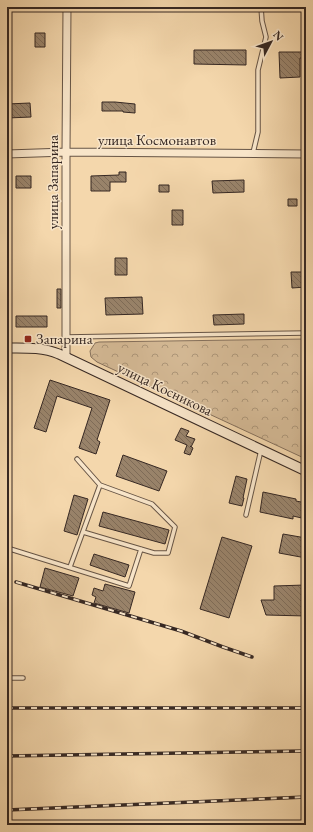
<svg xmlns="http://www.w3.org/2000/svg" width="313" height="832" font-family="'EB Garamond',serif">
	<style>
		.forest { fill: url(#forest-crowns); stroke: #85705c }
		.building { fill: url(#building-back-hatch); stroke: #362823 }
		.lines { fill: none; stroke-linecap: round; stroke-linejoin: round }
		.lane-casing { stroke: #665445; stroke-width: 5.5 }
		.street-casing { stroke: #665445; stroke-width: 9 }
		.secondary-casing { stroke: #362823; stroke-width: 11 }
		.lane { stroke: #f8e5c9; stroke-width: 3.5 }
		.street { stroke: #f8e5c9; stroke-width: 7 }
		.secondary { stroke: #f8e5c9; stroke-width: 9 }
		.rail-casing { stroke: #362823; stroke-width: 3.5 }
		.rail { stroke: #f8e5c9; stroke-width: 2; stroke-dasharray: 6; stroke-linecap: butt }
		.poi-dot { fill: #8f2418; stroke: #f8e5c9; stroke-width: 1.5 }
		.labels { text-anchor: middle; stroke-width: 3; stroke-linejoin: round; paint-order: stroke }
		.street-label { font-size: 15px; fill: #362823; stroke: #f8e5c9 }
		.poi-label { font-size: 15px; fill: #362823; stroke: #f8e5c9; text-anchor: start }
	</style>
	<defs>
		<pattern id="forest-crowns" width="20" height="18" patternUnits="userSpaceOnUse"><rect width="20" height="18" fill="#d4b995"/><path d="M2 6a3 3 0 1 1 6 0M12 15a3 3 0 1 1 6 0" fill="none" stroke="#ad9679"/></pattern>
		<pattern id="building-back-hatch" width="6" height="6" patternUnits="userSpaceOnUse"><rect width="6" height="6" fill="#99836a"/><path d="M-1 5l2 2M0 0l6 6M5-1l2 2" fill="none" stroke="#7e6b57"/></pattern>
	</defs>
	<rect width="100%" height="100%" fill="#f4d7ac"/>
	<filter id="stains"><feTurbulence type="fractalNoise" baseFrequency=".005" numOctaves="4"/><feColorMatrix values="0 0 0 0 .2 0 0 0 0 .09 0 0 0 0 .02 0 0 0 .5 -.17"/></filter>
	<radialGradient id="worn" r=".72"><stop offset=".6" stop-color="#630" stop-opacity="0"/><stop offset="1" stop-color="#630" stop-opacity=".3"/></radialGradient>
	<!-- forest -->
	<path class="forest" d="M306 339V459L97 362 91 357 90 351 95 343 99 342Z"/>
	<!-- building -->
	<path class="building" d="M35 33H45V47H35Z
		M194 50H246V65L194 64Z
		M279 52H306V58H300V77L280 78Z
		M102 102H115L135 104V113L123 112V111H102Z
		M30 103 31 117 7 118V104Z
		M119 172H126V182H110V191H91V176L119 175Z
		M16 176H31V188H16Z
		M244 180V192L213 193 212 181Z
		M159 185H169V192H159Z
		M288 199H297V206H288Z
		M172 210H183V225H172Z
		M115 258H127V275H115Z
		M291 272H306V287L292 288Z
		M57 289H61V308H57Z
		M142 297 143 314 106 315 105 298Z
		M244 314V324L214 325 213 315Z
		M16 316H47V327H16Z
		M50 380 110 400 97 440 100 442 96 454 79 448 92 408 57 396 46 432 34 428Z
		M181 428 189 431 186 436 195 439 191 447 190 446 193 448 190 455 184 453 187 445 175 440Z
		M123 455 167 471 159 491 116 476Z
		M236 476 247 479 243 498H244L242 506 229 503Z
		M263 492 296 499V501L306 503V519L293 516V519L260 512Z
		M74 495 88 499 77 535 64 531Z
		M103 512 169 530 165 544 99 526Z
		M283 534 306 538V558L279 553Z
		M222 537 252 546 229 618 200 609Z
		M94 554 129 565 125 577 90 565Z
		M45 568 79 578 73 596 40 587Z
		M105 584 135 592 129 613 94 603 96 597 92 595 94 588 103 591Z
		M305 585 306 616 266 615 261 600H274V586Z"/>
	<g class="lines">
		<defs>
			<path id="lane" d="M253 153 258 132V70L266 37 262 21 261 7
				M67 337 306 333
				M77 459 100 485
				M246 515 261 450
				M7 548 129 586 141 549
				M70 567 100 485 152 504 175 527 168 553H154L83 532
				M7 678H23"/>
			<path id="street" d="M7 154 66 152 306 154
				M66 357V152L67 7"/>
			<path id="secondary" d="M7 348C25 348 42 347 59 354L306 471"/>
		</defs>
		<!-- lane casing -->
		<use href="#lane" class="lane-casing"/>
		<!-- street casing -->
		<use href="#street" class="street-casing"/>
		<!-- secondary casing -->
		<use href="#secondary" class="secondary-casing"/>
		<!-- lane -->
		<use href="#lane" class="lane"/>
		<!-- street -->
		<use href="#street" class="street"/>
		<!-- secondary -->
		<use href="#secondary" class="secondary"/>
		<defs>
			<path id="rail" d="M16 582 181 631 223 647 252 657
				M7 708H306
				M7 756 306 751
				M7 810 306 797"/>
		</defs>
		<!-- rail casing -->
		<use href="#rail" class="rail-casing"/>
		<!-- rail -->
		<use href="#rail" class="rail"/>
	</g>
	<!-- markers -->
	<rect class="poi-dot" x="24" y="335" width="8" height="8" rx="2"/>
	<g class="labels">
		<!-- street labels -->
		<g class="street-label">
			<text x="157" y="145">улица Космонавтов</text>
			<text transform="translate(53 182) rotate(-90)" y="5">улица Запарина</text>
			<text transform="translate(165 389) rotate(26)" y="5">улица Косникова</text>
		</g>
		<!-- poi labels -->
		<g class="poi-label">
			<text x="36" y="344">Запарина</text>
		</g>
	</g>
	<!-- margin -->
	<rect width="313" height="832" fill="none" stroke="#f4d7ac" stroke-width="24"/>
	<rect x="8" y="8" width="297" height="816" fill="none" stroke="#362823" stroke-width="2"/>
	<rect x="12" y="12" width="289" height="808" fill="none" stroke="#362823"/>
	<!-- north arrow -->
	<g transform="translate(271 42) rotate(49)" stroke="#f8e5c9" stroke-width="3" paint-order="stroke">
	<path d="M0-3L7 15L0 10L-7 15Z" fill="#362823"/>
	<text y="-6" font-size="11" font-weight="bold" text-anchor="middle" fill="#362823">N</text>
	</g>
	<rect width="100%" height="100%" filter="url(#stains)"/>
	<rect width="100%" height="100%" fill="url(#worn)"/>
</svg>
